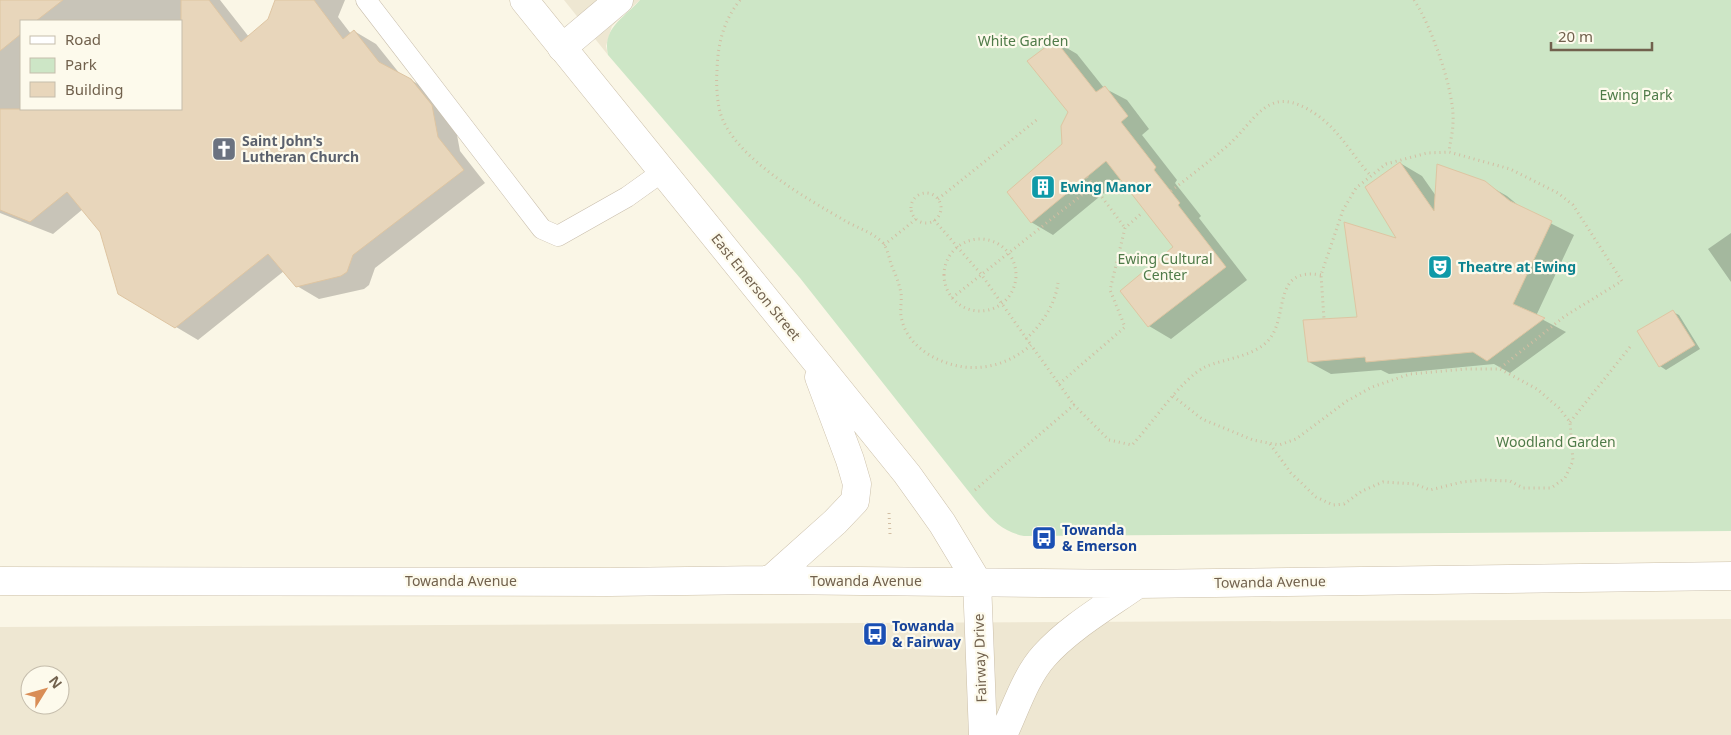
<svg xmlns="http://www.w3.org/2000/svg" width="1731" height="735" font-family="'Noto Sans',sans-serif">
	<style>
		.residential { fill: #eee7d2; fill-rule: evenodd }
		.green { fill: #cde6c6 }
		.shadow { fill: #0003; fill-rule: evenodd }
		.building { fill: #e8d6bb; stroke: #dec5a2 }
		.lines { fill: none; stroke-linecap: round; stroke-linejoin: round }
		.service-casing { stroke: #c8bdab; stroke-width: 21 }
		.minor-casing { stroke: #c8bdab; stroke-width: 29 }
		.secondary-casing { stroke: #cbbfa9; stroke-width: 29 }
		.path { stroke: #d2bea3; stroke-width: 3; stroke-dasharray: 1 4; stroke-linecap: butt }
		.service { stroke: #fff; stroke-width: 20 }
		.minor { stroke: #fff; stroke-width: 28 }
		.secondary { stroke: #fff; stroke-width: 28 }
		.labels { text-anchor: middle; stroke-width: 4.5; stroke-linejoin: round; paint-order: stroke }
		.park-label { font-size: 14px; fill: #4f7b49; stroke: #fdfaec }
		.worship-label { font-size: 14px; font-weight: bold; fill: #5b616d; stroke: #fdfaec; text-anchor: start }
		.culture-label { font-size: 14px; font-weight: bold; fill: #0d838f; stroke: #fdfaec; text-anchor: start }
		.street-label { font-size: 14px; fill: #71614d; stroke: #fdfaec }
		.transit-label { font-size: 14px; font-weight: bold; fill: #164399; stroke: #fdfaec; text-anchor: start }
	</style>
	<rect width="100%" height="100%" fill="#faf6e6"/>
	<!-- residential -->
	<path class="residential" d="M564 0H640L612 26 606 46 608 55Z
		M1731 619V735H0V627ZM30 675H60V705H30Z"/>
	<!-- green -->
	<path class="green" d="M640 0H1731V531L1024 536C999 531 988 515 973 497L800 278 608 55C602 28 624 18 640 0Z"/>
	<!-- shadow -->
	<path class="shadow" d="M0 0H220L249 37 269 20 276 0H345L338 17 351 34 354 31 376 44 400 74 434 93 454 119 460 151 485 183 375 268 369 285 364 289 319 299 297 286 284 271 198 340 119 293 101 232 83 209 53 234 0 213ZM21 21H181V109H21Z
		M1055 41 1077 54 1104 88 1127 100 1149 129 1142 135 1177 180 1175 183 1201 216 1199 218 1247 280 1171 339 1149 326 1122 291 1174 248 1121 179 1053 235 1031 222 1064 145 1069 112Z
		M1400 163 1422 176 1436 196 1484 183 1507 196 1524 210 1574 235 1536 316 1566 332 1510 373 1494 364 1389 374 1381 370 1331 374 1309 362 1358 318 1398 240Z
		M1731 233V282L1708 249Z
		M1673 312 1679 315 1700 349 1666 370 1660 366Z"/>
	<!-- building -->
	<path class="building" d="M0 0H63L36 21H21V34L0 51Z
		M181 0H209L241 42 268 19 275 0H314L343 39 354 30 379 62 411 79 432 105 438 137 464 170 353 255 347 272 341 276 296 287 268 254 175 328 118 294 100 232 67 192 30 222 0 210V109H181Z
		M1055 40 1096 92 1105 86 1128 116 1121 122 1156 167 1154 170 1180 203 1178 205 1226 267 1148 327 1120 291 1173 247 1106 161 1031 223 1007 192 1062 144 1061 126 1068 112 1027 61Z
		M1400 162 1434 211 1437 164 1485 181 1510 201 1552 221 1513 304 1545 318 1487 361 1473 352 1366 362 1365 357 1308 362 1303 320 1357 317 1344 222 1396 238 1365 187Z
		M1673 310 1695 345 1659 367 1637 331Z"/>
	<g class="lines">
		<defs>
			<path id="service" d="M366 0 542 229 558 236 627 197 662 172"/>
			<path id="minor" d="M562 48 619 0"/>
			<path id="secondary" d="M524 0 907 474 942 523 977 581 983 735
				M770 580 835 522 855 501 857 484 850 460 819 377
				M0 581 610 582 770 580 1138 584 1731 576
				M1003 735C1015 710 1025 677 1044 656 1070 627 1107 606 1138 584"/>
		</defs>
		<!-- service casing -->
		<use href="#service" class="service-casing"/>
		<!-- minor casing -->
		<use href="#minor" class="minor-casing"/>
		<!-- secondary casing -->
		<use href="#secondary" class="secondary-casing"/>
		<!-- path -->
		<path class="path" d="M740 0C723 22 718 43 717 70 716 83 717 100 720 112 733 158 808 199 847 222 860 229 872 232 883 243 887 248 889 257 891 264 895 273 899 283 901 293 902 300 900 308 901 316 906 346 936 363 964 367 989 370 1013 361 1031 345L1074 405
			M1414 0C1431 25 1455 92 1453 122 1453 132 1450 142 1449 152
			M1087 177 1125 228
			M1171 191C1189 177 1207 163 1225 148 1257 121 1267 80 1317 115 1339 130 1353 156 1370 175
			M911 208a15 15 0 1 1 30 0a15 15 0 1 1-30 0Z
			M938 199 1039 118
			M934 220 981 274 1031 345
			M944 275a36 36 0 1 1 72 0a36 36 0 1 1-72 0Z
			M884 245 916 219
			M952 298 1093 186
			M1026 339C1042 324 1055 305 1058 283
			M1059 384 1125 327 1110 290 1125 228 1143 212
			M1173 396 1202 419 1253 440 1279 445 1296 439 1347 401 1372 387 1410 374 1466 369H1499L1565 316 1622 281 1573 205 1558 193 1510 169 1449 152 1427 153 1386 164 1356 188 1343 210 1321 275 1324 319
			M1570 422 1630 347
			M1270 444 1291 473 1316 497 1333 505 1344 504 1362 491 1383 482 1415 484 1430 490 1462 482 1484 480 1510 481 1523 488H1551L1565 478 1573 461 1570 422 1559 408 1537 389 1500 369
			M975 490 1074 405 1109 440 1132 445C1153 423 1180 380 1205 367 1225 358 1257 357 1271 337 1288 313 1273 267 1321 275
			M889 513 890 534"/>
		<!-- service -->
		<use href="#service" class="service"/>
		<!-- minor -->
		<use href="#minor" class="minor"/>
		<!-- secondary -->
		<use href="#secondary" class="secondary"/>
	</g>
	<!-- icons -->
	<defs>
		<symbol id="church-square" viewBox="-11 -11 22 22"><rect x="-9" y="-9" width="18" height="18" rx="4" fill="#6b7280" stroke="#fdfaec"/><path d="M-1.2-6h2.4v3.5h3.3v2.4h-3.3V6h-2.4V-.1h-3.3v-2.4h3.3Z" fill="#fff"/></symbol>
		<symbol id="building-square" viewBox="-11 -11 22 22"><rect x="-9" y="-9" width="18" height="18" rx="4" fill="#0f9aa8" stroke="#fdfaec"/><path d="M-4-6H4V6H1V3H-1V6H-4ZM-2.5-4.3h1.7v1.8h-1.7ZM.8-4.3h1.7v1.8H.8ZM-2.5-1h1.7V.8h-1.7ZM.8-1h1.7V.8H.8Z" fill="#fff"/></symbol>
		<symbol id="theatre-square" viewBox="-11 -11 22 22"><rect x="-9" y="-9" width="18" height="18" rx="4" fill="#0f9aa8" stroke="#fdfaec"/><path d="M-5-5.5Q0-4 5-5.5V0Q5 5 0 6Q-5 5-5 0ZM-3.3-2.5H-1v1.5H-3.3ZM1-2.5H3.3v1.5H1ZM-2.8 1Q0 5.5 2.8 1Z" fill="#fff"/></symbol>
		<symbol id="bus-square" viewBox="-11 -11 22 22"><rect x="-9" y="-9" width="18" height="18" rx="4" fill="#1a4fb4" stroke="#fdfaec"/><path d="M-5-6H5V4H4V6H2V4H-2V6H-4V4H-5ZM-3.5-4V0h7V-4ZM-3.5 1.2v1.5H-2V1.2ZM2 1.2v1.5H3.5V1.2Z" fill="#fff"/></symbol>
	</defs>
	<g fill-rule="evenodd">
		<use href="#church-square" x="210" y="135" width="28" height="28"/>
		<use href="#building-square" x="1029" y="173" width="28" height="28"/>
		<use href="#theatre-square" x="1426" y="253" width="28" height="28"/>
		<use href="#bus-square" x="1030" y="524" width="28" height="28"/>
		<use href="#bus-square" x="861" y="620" width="28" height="28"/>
	</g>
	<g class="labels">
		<!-- park labels -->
		<g class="park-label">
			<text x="1023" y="46">White Garden</text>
			<text x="1636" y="100">Ewing Park</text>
			<text x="1165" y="264">Ewing Cultural<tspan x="1165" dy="16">Center</tspan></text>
			<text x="1556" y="447">Woodland Garden</text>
		</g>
		<!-- worship labels -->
		<g class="worship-label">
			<text x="242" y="146">Saint John's<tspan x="242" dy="16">Lutheran Church</tspan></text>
		</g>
		<!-- culture labels -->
		<g class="culture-label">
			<text x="1060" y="192">Ewing Manor</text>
			<text x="1458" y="272">Theatre at Ewing</text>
		</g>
		<!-- street labels -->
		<g class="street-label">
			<text transform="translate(756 287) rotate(51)" y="5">East Emerson Street</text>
			<text x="461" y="586">Towanda Avenue</text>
			<text x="866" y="586">Towanda Avenue</text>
			<text transform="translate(1270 582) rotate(-1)" y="5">Towanda Avenue</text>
			<text transform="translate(980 658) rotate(-92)" y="5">Fairway Drive</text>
		</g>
		<!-- transit labels -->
		<g class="transit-label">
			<text x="1062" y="535">Towanda<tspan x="1062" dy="16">&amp; Emerson</tspan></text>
			<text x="892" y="631">Towanda<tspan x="892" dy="16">&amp; Fairway</tspan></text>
		</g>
	</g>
	<!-- legend -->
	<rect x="20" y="20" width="162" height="90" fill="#fdfaec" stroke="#c5bdac"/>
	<rect x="30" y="36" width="25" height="8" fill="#ffffff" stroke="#c5bdac"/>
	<text x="65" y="45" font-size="15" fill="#71614d">Road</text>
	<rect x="30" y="58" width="25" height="15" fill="#cde6c6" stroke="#c5bdac"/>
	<text x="65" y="70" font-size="15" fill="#71614d">Park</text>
	<rect x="30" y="82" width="25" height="15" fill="#e8d6bb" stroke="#c5bdac"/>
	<text x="65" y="95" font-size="15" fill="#71614d">Building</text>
	<!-- north arrow -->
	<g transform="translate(45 690) rotate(53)"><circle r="24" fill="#fdfaec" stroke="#c5bdac"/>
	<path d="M0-4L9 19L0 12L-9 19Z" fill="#d98d56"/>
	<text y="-8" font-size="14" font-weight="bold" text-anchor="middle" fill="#71614d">N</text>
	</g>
	<!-- scale -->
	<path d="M1551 42v8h101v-8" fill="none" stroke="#71614d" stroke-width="2.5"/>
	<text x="1558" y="42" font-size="15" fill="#71614d" stroke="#fdfaec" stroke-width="4" paint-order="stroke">20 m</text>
</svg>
